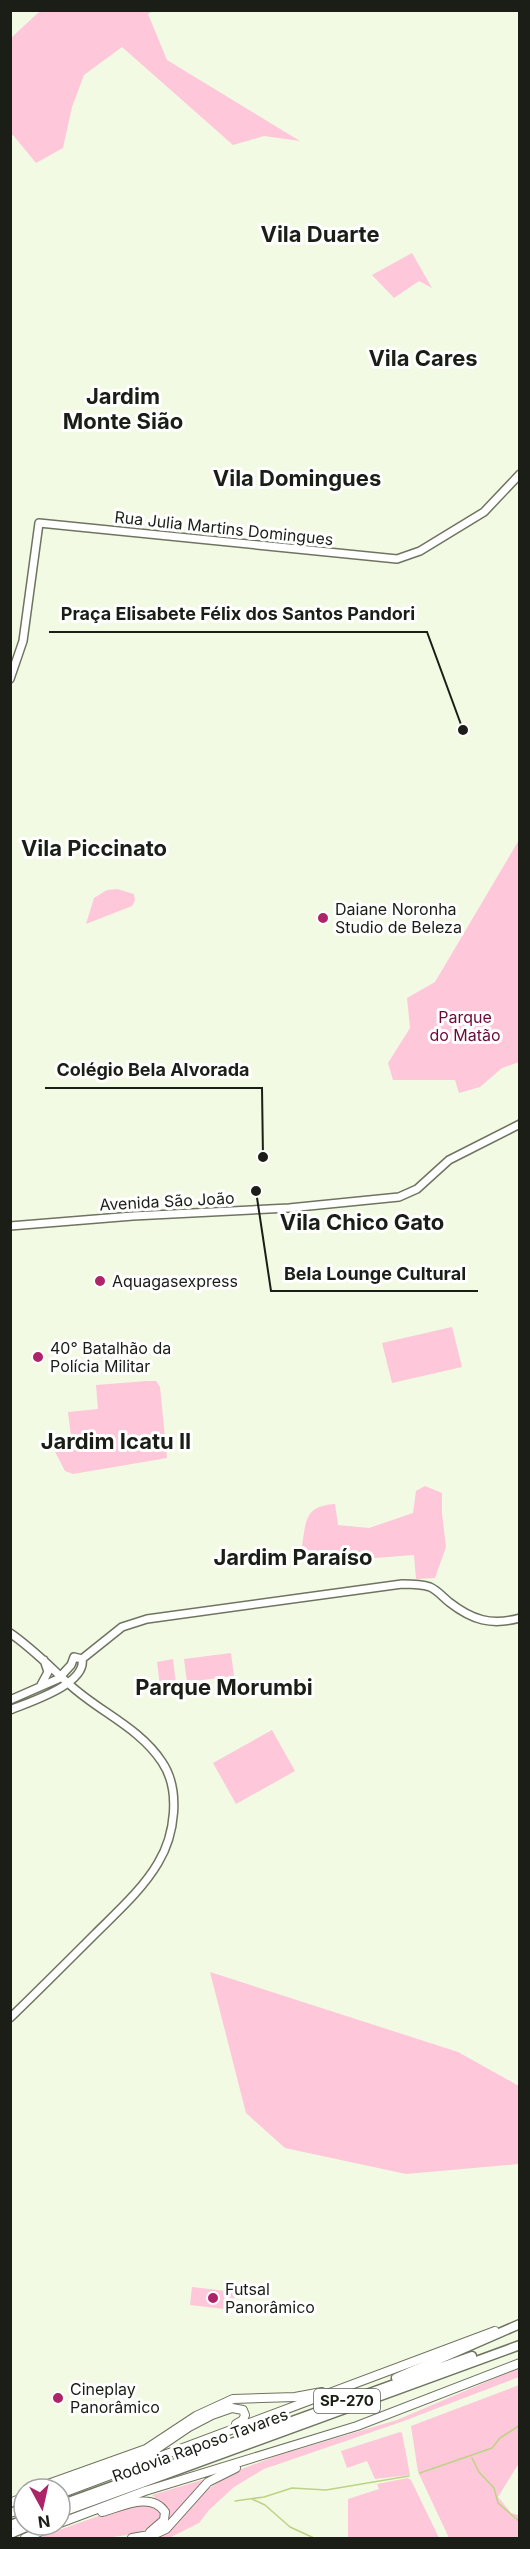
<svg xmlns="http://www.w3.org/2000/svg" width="530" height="2549" font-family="Inter,sans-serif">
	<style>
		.green { fill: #fec7da }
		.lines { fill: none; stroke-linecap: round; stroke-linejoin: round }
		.stream { stroke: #bdd384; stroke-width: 1.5 }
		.secondary-casing { stroke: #6e7460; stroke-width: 10 }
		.trunk-casing { stroke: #6e7460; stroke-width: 10 }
		.motorway-casing { stroke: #6e7460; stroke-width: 11 }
		.secondary { stroke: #fff; stroke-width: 7 }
		.trunk { stroke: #fff; stroke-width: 8 }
		.motorway { stroke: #fff; stroke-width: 8 }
		.poi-dot { fill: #ad2568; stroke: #fff; stroke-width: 2 }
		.labels { text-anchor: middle; stroke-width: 6; stroke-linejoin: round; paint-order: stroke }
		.shield { fill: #fff; stroke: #5f625c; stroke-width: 1.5 }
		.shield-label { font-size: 15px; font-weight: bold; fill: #1b1e16 }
		.street-label { font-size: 16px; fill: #1b1e16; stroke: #fff }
		.poi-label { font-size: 16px; fill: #1b1e16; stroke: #fff; text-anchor: start }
		.park-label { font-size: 16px; fill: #6c093d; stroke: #fff }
		.district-label { font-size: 22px; font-weight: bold; fill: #1b1e16; stroke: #fff }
		.leader { fill: none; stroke: #1b1e16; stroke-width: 2 }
		.callout-dot { fill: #1b1e16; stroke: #fff; stroke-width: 2 }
		.callout-label { font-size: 18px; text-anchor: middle; font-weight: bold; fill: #1b1e16; stroke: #fff; stroke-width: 6; stroke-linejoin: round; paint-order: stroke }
	</style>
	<rect width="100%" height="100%" fill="#f2fae3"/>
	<!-- green -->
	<path class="green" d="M153 11 148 14 167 60 300 141 264 136 233 145 122 47 84 75 72 107 63 148 36 163 13 135 11 136V38L40 11Z
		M412 253 432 288 419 281 394 298 372 275Z
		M519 840V1062L502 1068 480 1087 459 1093 455 1080H393L388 1063 410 1028 407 998 435 982Z
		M117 889 134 894 135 900 132 906 86 924 94 898 107 890Z
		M452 1327 462 1367 392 1383 382 1343Z
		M147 1381H156L160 1387 167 1458 73 1474 65 1471 48 1438 71 1436 68 1412 98 1409 96 1385Z
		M425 1486 442 1493V1513L446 1547 435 1578 416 1579 414 1555 375 1558 333 1554 312 1557 302 1546C306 1520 305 1506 335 1504L338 1525 369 1528 413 1513 416 1491Z
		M231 1653 234 1676 187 1682 184 1659Z
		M173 1659 176 1684 160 1686 157 1662Z
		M272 1730 295 1771 236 1804 213 1763Z
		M210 1972 458 2052 519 2086V2164L406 2174 285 2148 246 2113Z
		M192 2287 235 2292 233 2310 190 2305Z
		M519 2368V2377L401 2422 264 2469 234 2487 209 2510 199 2523 169 2538H146L155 2536 202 2493 234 2472 276 2456 397 2420Z
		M519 2385V2463L498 2497 511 2513 519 2515V2538H449L418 2472 411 2426Z
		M400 2432 402 2433 410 2475 375 2479 367 2461 347 2468 341 2451Z
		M408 2478 411 2480 439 2538H348V2499L379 2489 377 2484Z
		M202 2480 205 2481 160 2529 168 2510 152 2495Z
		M129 2505H154L161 2513C156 2545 62 2538 37 2538Z"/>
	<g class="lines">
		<!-- stream -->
		<path class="stream" d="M472 2458 479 2472 494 2488 498 2503 520 2522
			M420 2473 492 2448 500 2438 520 2425
			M252 2499 265 2505 290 2527 314 2538
			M235 2501 264 2497 292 2488 326 2490 409 2476"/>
		<defs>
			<path id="secondary" d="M10 679 23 641 39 523 397 559 420 551 484 512 520 474
				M10 1226 133 1216 289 1208 399 1197 417 1189 449 1160 520 1124
				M10 1633C32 1648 49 1666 69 1684 99 1712 139 1727 162 1762 181 1790 175 1835 158 1863 142 1890 117 1912 95 1934 67 1962 39 1990 10 2018
				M82 1659 122 1627 147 1619 402 1584C411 1584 421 1584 430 1587 437 1590 443 1597 449 1602 472 1620 491 1626 520 1618
				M41 1685 48 1672 44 1660
				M10 1700 58 1679 71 1665 74 1657 82 1659
				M10 1710C29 1702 87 1684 82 1659"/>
			<path id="trunk" d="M43 2489 48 2484 146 2449 196 2416 233 2399 295 2397 322 2392
				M52 2489 152 2452 189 2427 212 2415 232 2408 243 2410 245 2415 243 2420 236 2424
				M60 2494 495 2331
				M10 2503 24 2497
				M102 2512C121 2507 151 2491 165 2512L164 2520 150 2532
				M10 2513 24 2508
				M60 2523 145 2491 357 2426 520 2363
				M25 2538 56 2525
				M132 2538 155 2534 166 2529 208 2482 236 2468"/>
			<path id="motorway" d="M396 2378 520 2324
				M60 2505 472 2356
				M60 2513 520 2345
				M10 2525 24 2520
				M10 2534 31 2525"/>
		</defs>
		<!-- secondary casing -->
		<use href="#secondary" class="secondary-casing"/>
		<!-- trunk casing -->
		<use href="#trunk" class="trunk-casing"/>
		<!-- motorway casing -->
		<use href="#motorway" class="motorway-casing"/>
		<!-- secondary -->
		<use href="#secondary" class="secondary"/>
		<!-- trunk -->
		<use href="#trunk" class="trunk"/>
		<!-- motorway -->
		<use href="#motorway" class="motorway"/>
	</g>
	<!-- markers -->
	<g class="poi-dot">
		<circle cx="323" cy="918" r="6"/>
		<circle cx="100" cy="1281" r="6"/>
		<circle cx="38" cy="1357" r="6"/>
		<circle cx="213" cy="2298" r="6"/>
		<circle cx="58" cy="2398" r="6"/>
	</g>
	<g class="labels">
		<!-- shield labels -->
		<rect class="shield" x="314" y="2389" width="66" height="24" rx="4.5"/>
		<g class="shield-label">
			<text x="347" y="2406">SP-270</text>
		</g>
		<!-- street labels -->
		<g class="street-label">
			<text transform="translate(224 528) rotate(6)" y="6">Rua Julia Martins Domingues</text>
			<text transform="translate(167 1201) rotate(-3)" y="6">Avenida São João</text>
			<text transform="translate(200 2445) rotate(-20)" y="6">Rodovia Raposo Tavares</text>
		</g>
		<!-- poi labels -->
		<g class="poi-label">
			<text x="335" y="915">Daiane Noronha<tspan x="335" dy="18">Studio de Beleza</tspan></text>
			<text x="112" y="1287">Aquagasexpress</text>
			<text x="50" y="1354">40° Batalhão da<tspan x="50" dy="18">Polícia Militar</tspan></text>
			<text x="225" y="2295">Futsal<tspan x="225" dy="18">Panorâmico</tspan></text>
			<text x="70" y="2395">Cineplay<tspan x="70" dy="18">Panorâmico</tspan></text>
		</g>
		<!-- park labels -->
		<g class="park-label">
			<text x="465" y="1023">Parque<tspan x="465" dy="18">do Matão</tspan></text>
		</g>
		<!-- district labels -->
		<g class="district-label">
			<text x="320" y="242">Vila Duarte</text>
			<text x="423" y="366">Vila Cares</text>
			<text x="123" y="404">Jardim<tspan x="123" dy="25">Monte Sião</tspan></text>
			<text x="297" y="486">Vila Domingues</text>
			<text x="94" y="856">Vila Piccinato</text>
			<text x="362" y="1230">Vila Chico Gato</text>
			<text x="116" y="1449">Jardim Icatu II</text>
			<text x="293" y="1565">Jardim Paraíso</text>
			<text x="224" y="1695">Parque Morumbi</text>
		</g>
	</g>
	<!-- callouts -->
	<path class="leader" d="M463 730L427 632H49M263 1157L262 1088H45M256 1191L271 1291H478"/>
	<g class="callout-dot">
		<circle cx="463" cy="730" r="6"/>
		<circle cx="263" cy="1157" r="6"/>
		<circle cx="256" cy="1191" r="6"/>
	</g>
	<g class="callout-label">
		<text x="238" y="620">Praça Elisabete Félix dos Santos Pandori</text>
		<text x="153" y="1076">Colégio Bela Alvorada</text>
		<text x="375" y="1280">Bela Lounge Cultural</text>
	</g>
	<!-- border -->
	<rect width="530" height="2549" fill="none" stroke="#1b1e16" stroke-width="24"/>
	<!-- north arrow -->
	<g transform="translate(42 2507) rotate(172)"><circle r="28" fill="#ffffff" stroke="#a4a5a2" stroke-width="1.5"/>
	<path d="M0-4.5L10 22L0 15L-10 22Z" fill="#ad2568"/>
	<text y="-9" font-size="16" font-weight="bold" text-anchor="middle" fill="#1b1e16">N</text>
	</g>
</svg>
